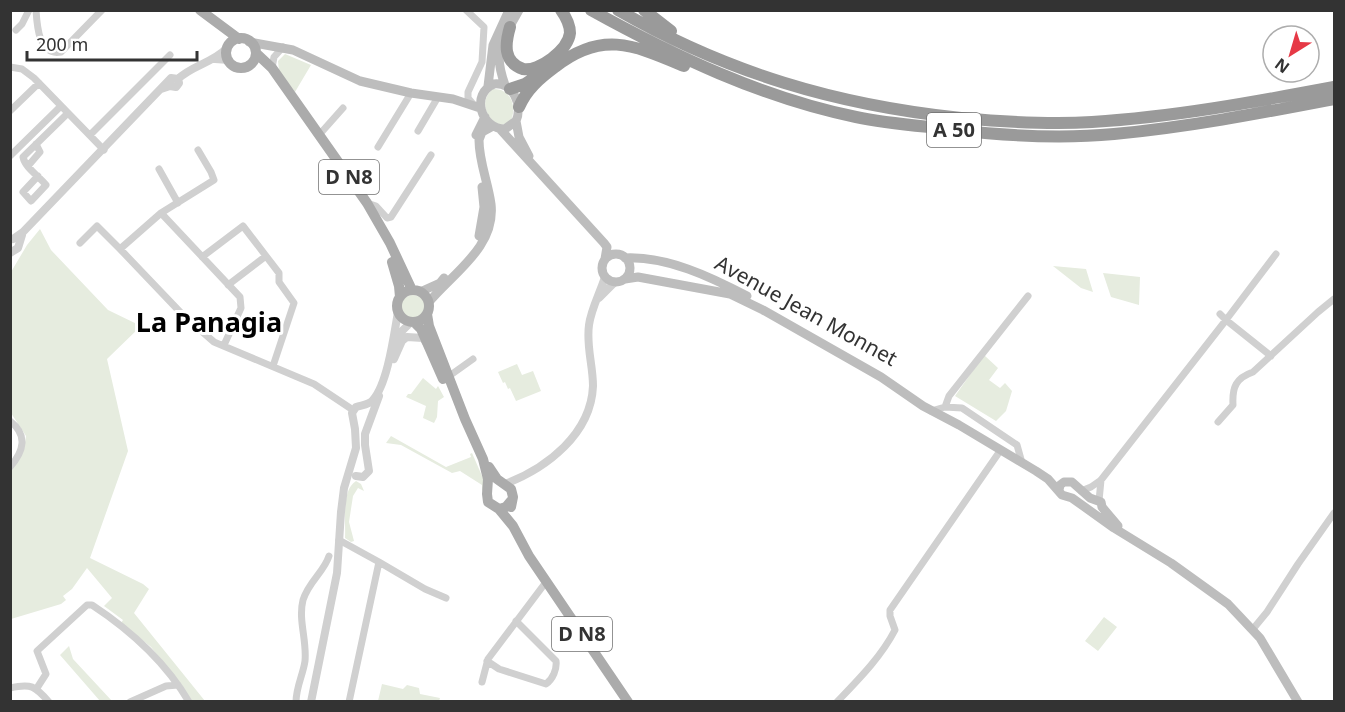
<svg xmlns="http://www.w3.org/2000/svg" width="1345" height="712" font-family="'Noto Sans',sans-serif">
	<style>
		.green { fill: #e6ecdf }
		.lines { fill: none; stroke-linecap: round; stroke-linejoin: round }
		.minor { stroke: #d0d0d0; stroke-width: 7 }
		.tertiary { stroke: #d0d0d0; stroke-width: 8 }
		.secondary { stroke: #bdbdbd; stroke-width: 9 }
		.primary { stroke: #ababab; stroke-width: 10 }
		.motorway { stroke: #9a9a9a; stroke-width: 12 }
		.labels { text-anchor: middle; stroke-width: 6; stroke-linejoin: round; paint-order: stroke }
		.shield { fill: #fff; stroke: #707070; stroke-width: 1.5 }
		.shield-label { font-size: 20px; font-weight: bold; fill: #333 }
		.street-label { font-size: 21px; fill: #333; stroke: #fff }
		.district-label { font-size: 27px; font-weight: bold; fill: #000; stroke: #fff }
	</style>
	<rect width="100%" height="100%" fill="#fff"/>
	<!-- green -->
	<path class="green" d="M285 54 311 65 295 92 279 71 278 61Z
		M493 89C511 88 518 108 510 122L501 125C485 119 479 100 493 89Z
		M40 229 51 250 108 310 141 326 107 359 128 451 90 558 143 584 149 589 134 613 205 701H192L151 647 121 623 123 620 104 606 112 598 87 568 72 589 63 596 66 600 61 604 11 619V469C22 459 24 450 26 436L11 413V272L27 245Z
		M1053 266 1086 269 1093 292 1081 288Z
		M1103 273 1140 277 1139 305 1111 297Z
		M401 307a12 12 0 1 1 24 0a12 12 0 1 1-24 0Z
		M984 355 998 368 989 380 1000 388 1005 383 1012 391 1006 411 996 421 955 396Z
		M517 364 522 375 533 371 541 391 516 401 510 388 508 389 505 382 503 383 498 372Z
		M423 378 436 389 438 386 444 397 438 401 437 417 434 423 423 418 426 406 406 397 408 394H411Z
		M391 436 446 467 471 457 470 454 472 453 486 485 482 491V485L460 471 452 473 401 445 386 443Z
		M356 481 361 484 364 491 358 488 353 496 349 522 354 541 351 542 345 538C346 522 341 490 356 481Z
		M1104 617 1117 627 1098 651 1085 641Z
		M69 646 73 659 112 701H100L60 655Z
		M382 684 403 689 407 685 419 688 420 694 440 698 439 701H378Z"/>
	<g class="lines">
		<!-- minor -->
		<path class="minor" d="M36 10C37 27 39 56 61 52L102 10
			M466 10 484 27 482 62 468 92V98L474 105
			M16 30 22 24 29 10
			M10 67 22 69 34 78 104 150
			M272 68 274 57 283 47
			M10 111 39 83
			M418 131 438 97
			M90 135 170 55
			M319 135 343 108
			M378 147 411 93
			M10 156 61 106
			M28 166 40 152 36 144
			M159 169 178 203
			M38 176 23 192 31 201 46 185C39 176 25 168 23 157L68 113
			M367 203 376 206 387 218 391 217 431 155
			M161 213 214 180 211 172 198 150
			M80 243 97 226 120 249
			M202 257 243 226 279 273V282L294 303 273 366
			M228 285 266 256
			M1220 314 1226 320 1276 254
			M224 345 241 308 240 297 161 213 120 249 182 314 214 342 314 384 353 410
			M445 379 473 359
			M945 407 962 408 1017 445 1022 463
			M931 411 945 407 949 396 1028 296
			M10 421C28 435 24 451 10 467
			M1218 422 1233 405C1232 387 1236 378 1253 372L1318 312 1334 299
			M1081 491 1091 487 1101 480 1226 320 1271 356
			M1099 501 1101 480
			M339 540 379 562 349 702
			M379 562 425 589 446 598
			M1253 629 1267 612 1298 564 1334 513
			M487 661 499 669 546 684C553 679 557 669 556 661L516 621
			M482 682 488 659 546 582
			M10 688C31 683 35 686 49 702
			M37 688 46 674 37 651 87 605H92C130 630 165 661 189 702
			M130 702 166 686 178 685
			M296 702C296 687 303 675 305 661 307 640 298 620 303 600 309 581 324 572 329 556
			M837 702C859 679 881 657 895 630L890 616V610L1000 451"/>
		<!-- tertiary -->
		<path class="tertiary" d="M215 59 229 60
			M178 79C192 65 213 63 227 48
			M161 89 170 86 176 87 179 83 178 79
			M13 239 23 232 171 78 178 79
			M10 253 18 248 22 235
			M599 298 615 282
			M398 344 402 331 411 322
			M394 359 402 341 407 337 423 338 427 344
			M356 476 363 477 369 471 365 445V434L379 396
			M505 484C547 468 591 434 593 386 593 365 586 346 589 325 591 309 600 293 605 277
			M311 702 337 573 341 512 344 488 356 448 355 429 352 413 356 407C362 405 369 405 373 400 388 383 394 334 398 312"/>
		<!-- secondary -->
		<path class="secondary" d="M249 42 293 50 360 81 411 93 453 99 480 108
			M494 84C513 82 523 105 516 121L505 129C481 129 470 94 494 84Z
			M505 85C492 49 502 41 519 10
			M488 86 493 45 509 10
			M516 121 519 137 529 156
			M500 129 604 243 607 247 605 259
			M476 135 485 117
			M479 236 484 207 482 187
			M602 268a14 14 0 1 1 28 0a14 14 0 1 1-28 0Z
			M625 258C667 256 711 277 747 296
			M625 279 638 277 730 294 763 310 881 377 923 406 959 425 1036 471 1048 479 1062 495 1072 498 1114 528 1171 563 1228 604 1260 638 1298 702
			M420 292 440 283 444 278
			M429 302C453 273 496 247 491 204 488 182 479 162 479 140L482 132 493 126
			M1059 490 1060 485 1064 482H1072L1090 498 1101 502 1102 507 1118 526"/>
		<!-- primary -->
		<path class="primary" d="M200 10 239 39
			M226 53a15 15 0 1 1 30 0a15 15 0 1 1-30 0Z
			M257 54 272 68 367 203 390 243 412 290
			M392 262 399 286 400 297
			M397 306a16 16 0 1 1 32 0a16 16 0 1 1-32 0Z
			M427 314 429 326 465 419 483 459 488 479 487 494 488 502 499 509 506 507 511 501
			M414 322 421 329 443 379
			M489 467 497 479 511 489 513 497 511 507
			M499 509 513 526 529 556 628 702"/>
		<!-- motorway -->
		<path class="motorway" d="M591 10C674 56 763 98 856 117 889 124 923 126 956 130 1008 136 1061 139 1114 134 1189 127 1261 113 1334 99
			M618 10C728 73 836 105 961 118 1005 122 1048 125 1092 122 1174 117 1254 102 1334 87
			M644 10 671 31
			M510 27C505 44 503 62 523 69 539 72 568 50 570 33 570 24 566 17 561 10
			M510 89 525 84 534 78
			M519 107C527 89 539 79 555 67 602 30 634 45 684 66"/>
	</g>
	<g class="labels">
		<!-- shield labels -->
		<g class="shield">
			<rect x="927" y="113" width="54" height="34" rx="4.5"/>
			<rect x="319" y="160" width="60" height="34" rx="4.5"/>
			<rect x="552" y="617" width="60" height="34" rx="4.5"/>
		</g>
		<g class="shield-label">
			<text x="954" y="137">A 50</text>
			<text x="349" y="184">D N8</text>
			<text x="582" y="641">D N8</text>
		</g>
		<!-- street labels -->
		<g class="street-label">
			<text transform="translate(806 311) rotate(29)" y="7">Avenue Jean Monnet</text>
		</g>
		<!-- district labels -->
		<g class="district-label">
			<text x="209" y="332">La Panagia</text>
		</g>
	</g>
	<!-- border -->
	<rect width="1345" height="712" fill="none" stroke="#333333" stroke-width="24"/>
	<!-- north arrow -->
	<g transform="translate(1291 54) rotate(217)"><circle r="28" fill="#ffffff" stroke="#adadad" stroke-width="1.5"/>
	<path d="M0-4.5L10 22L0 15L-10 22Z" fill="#e63946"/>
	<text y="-9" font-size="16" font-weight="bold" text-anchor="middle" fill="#333333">N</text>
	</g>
	<!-- scale -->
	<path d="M27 51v9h170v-9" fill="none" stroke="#333333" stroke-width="3"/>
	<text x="36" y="51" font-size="18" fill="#333333" stroke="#ffffff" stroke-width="4.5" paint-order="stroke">200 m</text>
</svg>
